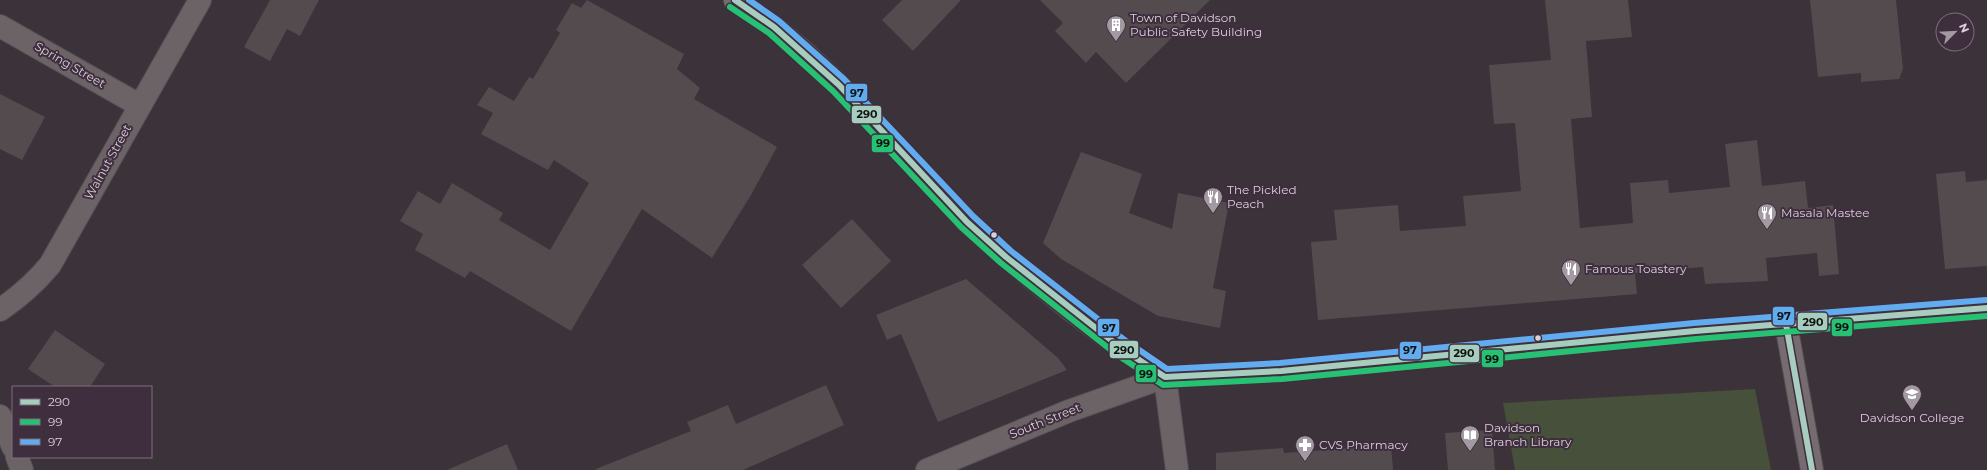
<svg xmlns="http://www.w3.org/2000/svg" width="1987" height="470" font-family="Montserrat,sans-serif">
	<style>
		.green { fill: #46503b }
		.building { fill: #544b4f }
		.lines { fill: none; stroke-linecap: round; stroke-linejoin: round }
		.minor-casing { stroke: #574f56; stroke-width: 24 }
		.major-casing { stroke: #574f56; stroke-width: 24 }
		.minor { stroke: #6c6366; stroke-width: 22 }
		.major { stroke: #766c70; stroke-width: 22 }
		.bus-1-casing { stroke: #3f2e3e; stroke-width: 9 }
		.bus-2-casing { stroke: #3f2e3e; stroke-width: 9 }
		.bus-3-casing { stroke: #3f2e3e; stroke-width: 9 }
		.bus-1 { stroke: #a6cdbe; stroke-width: 6 }
		.bus-2 { stroke: #26c172; stroke-width: 6 }
		.bus-3 { stroke: #60acee; stroke-width: 6 }
		.bus-dot { fill: #dbd0da; stroke: #3f2e3e; stroke-width: 1.5 }
		.labels { text-anchor: middle; stroke-width: 4; stroke-linejoin: round; paint-order: stroke }
		.poi-label { font-size: 12px; fill: #dbd0da; stroke: #3f2e3e; text-anchor: start }
		.street-label { font-size: 12px; fill: #dbd0da; stroke: #3f2e3e }
		.line-badge { stroke: #3f2e3e; stroke-width: 1.5 }
		.pale-badge-label { font-size: 11px; text-anchor: middle; font-weight: bold; fill: #111 }
	</style>
	<rect width="100%" height="100%" fill="#3b323a"/>
	<!-- green -->
	<path class="green" d="M1755 389 1771 470H1515L1503 403Z"/>
	<!-- building -->
	<path class="building" d="M270 0H319L300 36 287 29 270 61 244 47Z
		M587 0 684 54 677 69 700 88 694 99 777 147 751 195 712 258 642 209 571 331 470 271 465 278 415 250 423 234 400 221 418 191 440 204 452 183 503 213 499 220 550 250 589 183 554 160 548 170 481 134 493 113 477 105 489 87 514 101 529 77 533 79 560 33 556 30 572 3 581 8Z
		M902 0H961L913 51 882 20Z
		M1040 0H1210L1126 83 1096 52 1086 63 1055 31 1063 23Z
		M1545 0H1628L1632 37 1586 41 1592 117 1571 119 1580 228 1633 223 1630 183 1668 180 1669 193 1730 187 1725 144 1757 140 1762 186 1805 181 1808 208 1833 205 1839 274 1819 276 1817 253 1766 258 1768 281 1705 284 1703 267 1635 273 1637 294 1318 320 1311 242 1337 240 1334 210 1398 205 1400 231 1466 226 1463 196 1521 191 1515 123 1494 124 1489 65 1551 60Z
		M1810 0H1896L1903 69 1899 79 1861 82V73L1818 77Z
		M0 94 45 117 22 160 0 149Z
		M1081 152 1142 174 1129 213 1172 229 1178 193 1229 203 1213 288 1226 291 1220 328 1158 316 1061 259 1043 243Z
		M1965 171 1966 182 1987 180V266L1945 269 1936 174Z
		M852 219 891 261 841 308 802 265Z
		M966 279 1058 358 1067 370 938 422 901 334 887 340 876 315Z
		M55 330 105 364 90 387H55L28 369Z
		M826 385 844 425 743 470H596V469L691 431 687 422 728 405 736 424Z
		M1492 430 1495 470H1448L1445 433Z
		M507 444 518 470H447Z
		M1391 445 1393 470H1216V453L1283 448 1284 453Z"/>
	<g class="lines">
		<defs>
			<path id="minor" d="M0 26 139 105
				M0 310C19 297 35 283 50 265L200 0
				M0 416 13 447
				M17 457 22 470
				M927 470 1069 411 1165 377 1177 470"/>
			<path id="major" d="M735 0 774 27 806 54 839 85 967 222 1006 257 1071 310 1121 348 1165 377 1281 371 1695 331 1987 308
				M1786 324 1812 470"/>
		</defs>
		<!-- minor casing -->
		<use href="#minor" class="minor-casing"/>
		<!-- major casing -->
		<use href="#major" class="major-casing"/>
		<!-- minor -->
		<use href="#minor" class="minor"/>
		<!-- major -->
		<use href="#major" class="major"/>
		<defs>
			<path id="bus-1" d="M735 0 774 27 839 85 967 222 1006 257 1121 348 1165 377 1281 371 1695 331 1987 308
				M1786 324 1812 470"/>
			<path id="bus-2" d="M730 7 769 33 833 91 961 227 1001 263 1116 354 1163 385 1282 379 1696 339 1987 316"/>
			<path id="bus-3" d="M749 0 779 21 844 79 973 216 1011 251 1126 341 1167 369 1280 363 1694 323 1986 300"/>
		</defs>
		<!-- bus-1 casing -->
		<use href="#bus-1" class="bus-1-casing"/>
		<!-- bus-2 casing -->
		<use href="#bus-2" class="bus-2-casing"/>
		<!-- bus-3 casing -->
		<use href="#bus-3" class="bus-3-casing"/>
		<!-- bus-1 -->
		<use href="#bus-1" class="bus-1"/>
		<!-- bus-2 -->
		<use href="#bus-2" class="bus-2"/>
		<!-- bus-3 -->
		<use href="#bus-3" class="bus-3"/>
	</g>
	<!-- icons -->
	<defs>
		<symbol id="building-pin" viewBox="-11 -11 22 30"><path d="M0 17L-7.5 6A9.5 9.5 0 1 1 7.5 6Z" fill="#a399a2" stroke="#3f2e3e"/><path d="M-4-6H4V6H1V3H-1V6H-4ZM-2.5-4.3h1.7v1.8h-1.7ZM.8-4.3h1.7v1.8H.8ZM-2.5-1h1.7V.8h-1.7ZM.8-1h1.7V.8H.8Z" fill="#fff"/></symbol>
		<symbol id="restaurant-pin" viewBox="-11 -11 22 30"><path d="M0 17L-7.5 6A9.5 9.5 0 1 1 7.5 6Z" fill="#a399a2" stroke="#3f2e3e"/><path d="M-5-6h1v4h1v-4h1v4h1v-4h1v5L-1.5 .5V6h-2V.5L-5-1ZM5-6V6H3V1.5H1.5Q1.5-4 5-6Z" fill="#fff"/></symbol>
		<symbol id="university-pin" viewBox="-11 -11 22 30"><path d="M0 17L-7.5 6A9.5 9.5 0 1 1 7.5 6Z" fill="#a399a2" stroke="#3f2e3e"/><path d="M0-5L7-2L0 1L-7-2ZM-4 1L0 2.5L4 1V4Q0 6-4 4Z" fill="#fff"/></symbol>
		<symbol id="library-pin" viewBox="-11 -11 22 30"><path d="M0 17L-7.5 6A9.5 9.5 0 1 1 7.5 6Z" fill="#a399a2" stroke="#3f2e3e"/><path d="M-6-4Q-3-5.5-.7-3.5V5Q-3 3-6 4ZM6-4Q3-5.5 .7-3.5V5Q3 3 6 4Z" fill="#fff"/></symbol>
		<symbol id="pharmacy-pin" viewBox="-11 -11 22 30"><path d="M0 17L-7.5 6A9.5 9.5 0 1 1 7.5 6Z" fill="#a399a2" stroke="#3f2e3e"/><path d="M-2-6h4v4h4v4h-4v4h-4v-4h-4v-4h4Z" fill="#fff"/></symbol>
	</defs>
	<g fill-rule="evenodd">
		<use href="#building-pin" x="1105" y="14" width="22" height="30"/>
		<use href="#restaurant-pin" x="1202" y="186" width="22" height="30"/>
		<use href="#restaurant-pin" x="1756" y="202" width="22" height="30"/>
		<use href="#restaurant-pin" x="1560" y="258" width="22" height="30"/>
		<use href="#university-pin" x="1901" y="383" width="22" height="30"/>
		<use href="#library-pin" x="1459" y="424" width="22" height="30"/>
		<use href="#pharmacy-pin" x="1294" y="434" width="22" height="30"/>
	</g>
	<!-- markers -->
	<g class="bus-dot">
		<circle cx="994" cy="235" r="3.5"/>
		<circle cx="1538" cy="338" r="3.5"/>
	</g>
	<g class="labels">
		<!-- poi labels -->
		<g class="poi-label">
			<text x="1130" y="22">Town of Davidson<tspan x="1130" dy="14">Public Safety Building</tspan></text>
			<text x="1227" y="194">The Pickled<tspan x="1227" dy="14">Peach</tspan></text>
			<text x="1781" y="217">Masala Mastee</text>
			<text x="1585" y="273">Famous Toastery</text>
			<text x="1912" y="422" text-anchor="middle">Davidson College</text>
			<text x="1484" y="432">Davidson<tspan x="1484" dy="14">Branch Library</tspan></text>
			<text x="1319" y="449">CVS Pharmacy</text>
		</g>
		<!-- street labels -->
		<g class="street-label">
			<text transform="translate(70 65) rotate(30)" y="4">Spring Street</text>
			<text transform="translate(108 162) rotate(-61)" y="4">Walnut Street</text>
			<text transform="translate(1045 421) rotate(-22)" y="4">South Street</text>
		</g>
	</g>
	<g class="line-badge">
		<rect x="845" y="83" width="23" height="19" rx="4" fill="#60acee"/>
		<rect x="851" y="105" width="31" height="19" rx="4" fill="#a6cdbe"/>
		<rect x="871" y="134" width="23" height="19" rx="4" fill="#26c172"/>
		<rect x="1772" y="306" width="23" height="20" rx="4" fill="#60acee"/>
		<rect x="1797" y="312" width="31" height="19" rx="4" fill="#a6cdbe"/>
		<rect x="1831" y="318" width="22" height="19" rx="4" fill="#26c172"/>
		<rect x="1097" y="318" width="23" height="19" rx="4" fill="#60acee"/>
		<rect x="1109" y="340" width="30" height="19" rx="4" fill="#a6cdbe"/>
		<rect x="1399" y="341" width="23" height="19" rx="4" fill="#60acee"/>
		<rect x="1449" y="344" width="31" height="19" rx="4" fill="#a6cdbe"/>
		<rect x="1481" y="349" width="23" height="19" rx="4" fill="#26c172"/>
		<rect x="1135" y="364" width="22" height="19" rx="4" fill="#26c172"/>
	</g>
	<g class="pale-badge-label">
		<text x="857" y="97">97</text>
		<text x="867" y="118">290</text>
		<text x="883" y="147">99</text>
		<text x="1784" y="320">97</text>
		<text x="1813" y="326">290</text>
		<text x="1842" y="331">99</text>
		<text x="1109" y="332">97</text>
		<text x="1124" y="354">290</text>
		<text x="1410" y="354">97</text>
		<text x="1464" y="357">290</text>
		<text x="1492" y="363">99</text>
		<text x="1146" y="378">99</text>
	</g>
	<!-- legend -->
	<rect x="12" y="386" width="140" height="72" fill="#3f2e3e" stroke="#7d6f7c"/>
	<rect x="20" y="399" width="20" height="6" fill="#a6cdbe" stroke="#7d6f7c"/>
	<text x="48" y="406" font-size="12" fill="#dbd0da">290</text>
	<rect x="20" y="419" width="20" height="6" fill="#26c172" stroke="#7d6f7c"/>
	<text x="48" y="426" font-size="12" fill="#dbd0da">99</text>
	<rect x="20" y="439" width="20" height="6" fill="#60acee" stroke="#7d6f7c"/>
	<text x="48" y="446" font-size="12" fill="#dbd0da">97</text>
	<!-- north arrow -->
	<g transform="translate(1955 32) rotate(66)"><circle r="19" fill="#3f2e3e" stroke="#7d6f7c"/>
	<path d="M0-3L7 15L0 10L-7 15Z" fill="#a399a2"/>
	<text y="-6" font-size="11" font-weight="bold" text-anchor="middle" fill="#dbd0da">N</text>
	</g>
</svg>
